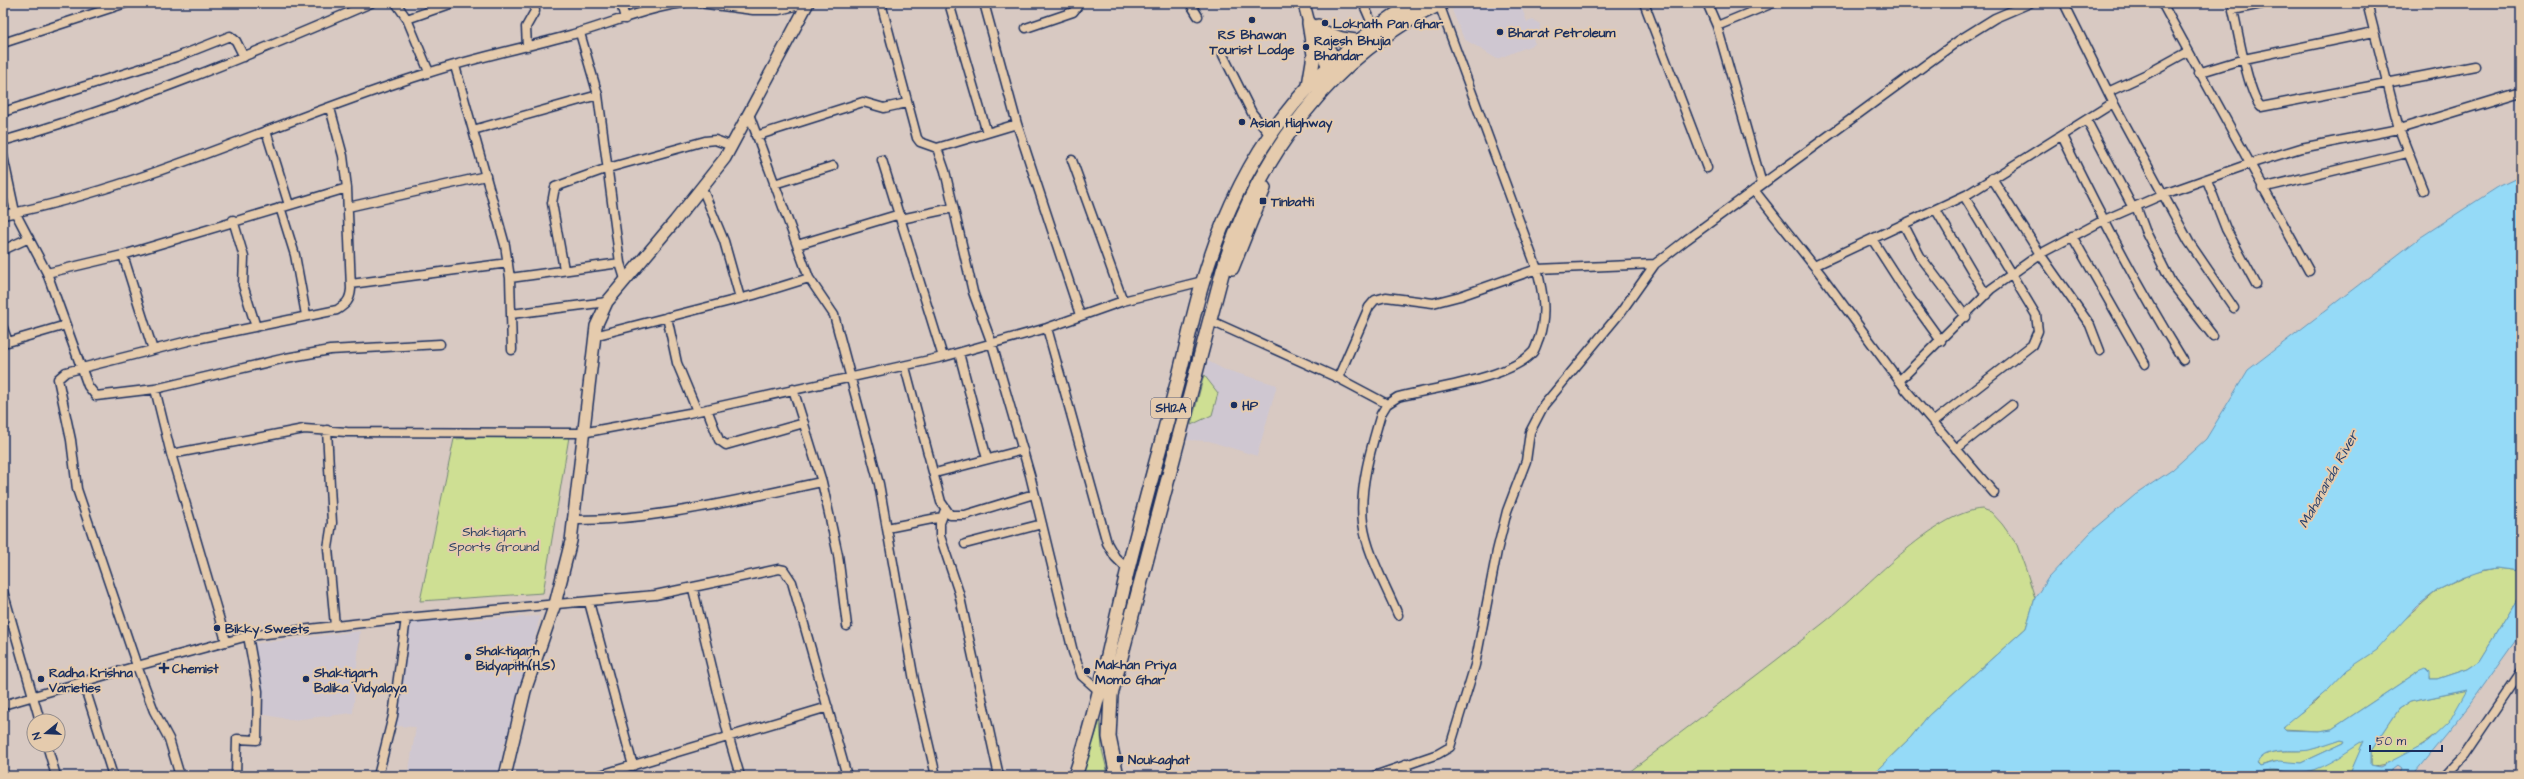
<svg xmlns="http://www.w3.org/2000/svg" width="2524" height="779" font-family="'Architects Daughter',sans-serif">
	<style>
		.built { fill: #cfc7d1 }
		.green { fill: #cedf93; stroke: #748778 }
		.water { fill: #95daf7; stroke: #6496ba; fill-rule: evenodd }
		.lines { fill: none; stroke-linecap: round; stroke-linejoin: round }
		.street-casing { stroke: #1b2f5e; stroke-width: 11 }
		.secondary-casing { stroke: #1b2f5e; stroke-width: 14 }
		.primary-casing { stroke: #1b2f5e; stroke-width: 16 }
		.street { stroke: #e5cbad; stroke-width: 8 }
		.secondary { stroke: #e5cbad; stroke-width: 11 }
		.primary { stroke: #e5cbad; stroke-width: 13 }
		.poi-dot { fill: #1b2f5e; stroke: #e5cbad; stroke-width: 1.5 }
		.labels { text-anchor: middle; stroke-width: 4; stroke-linejoin: round; paint-order: stroke }
		.shield { fill: #e5cbad; stroke: #585e76; stroke-width: 1 }
		.shield-label { font-size: 12px; font-weight: bold; fill: #1b2f5e }
		.poi-label { font-size: 13px; font-weight: bold; fill: #1b2f5e; stroke: #e5cbad; text-anchor: start }
		.park-label { font-size: 13px; fill: #2d4163; stroke: #e5cbad }
		.water-label { font-size: 14px; font-style: italic; fill: #27406d; stroke: #e5cbad }
	</style>
	<rect width="100%" height="100%" fill="#d8c9c2"/>
	<filter id="ink" filterUnits="userSpaceOnUse"><feTurbulence type="fractalNoise" baseFrequency=".025" numOctaves="2"/><feDisplacementMap in="SourceGraphic" scale="8" xChannelSelector="R" yChannelSelector="G"/><feConvolveMatrix kernelMatrix="1 2 1 2 8 2 1 2 1" color-interpolation-filters="sRGB"/></filter>
	<g filter="url(#ink)">
		<!-- built -->
		<path class="built" d="M1466 3H1520L1527 22 1533 20 1540 24 1539 33 1532 36 1535 44 1497 59 1464 39 1452 10Z
			M1208 361 1223 369 1277 385 1257 456 1209 441 1187 440Z
			M540 616 511 742H504L499 776H408L416 727 396 726 411 622Z
			M360 631 353 713 292 720 261 714 253 644Z"/>
		<!-- green -->
		<path class="green" d="M1204 375 1218 393 1212 415 1191 425Z
			M491 437H569L543 593 420 601 454 439Z
			M1982 509 1991 512 2002 524 2017 545 2027 573 2035 598 2026 628 1928 716 1911 737 1871 776H1624C1691 724 1760 674 1826 621 1864 590 1934 512 1982 509Z
			M2496 568 2521 571V593L2479 661 2467 669 2437 679H2430V676L2419 671 2332 729 2318 731 2283 729 2285 724 2315 702 2347 670 2438 590 2474 573Z
			M2468 690C2462 700 2457 713 2450 722 2439 736 2386 771 2371 765V751L2399 709 2410 702Z
			M1100 720 1102 750 1108 774 1094 773 1082 776Z
			M2341 740 2345 741 2344 743 2301 763 2272 762 2260 766 2257 762C2268 746 2292 753 2307 750 2319 748 2330 743 2341 740Z
			M2365 740 2349 776H2255C2273 764 2277 773 2294 773 2309 773 2351 749 2365 740Z"/>
		<!-- water -->
		<path class="water" d="M2521 176V571L2496 568 2485 570 2462 578 2438 590 2416 607 2377 650 2347 670 2328 690 2283 727 2286 730 2318 731 2332 729 2419 671 2426 668 2430 672V679H2437L2467 669 2479 661 2521 593V633L2469 706 2412 776H2398L2401 769 2397 766 2384 776H2349L2364 741C2346 752 2327 767 2306 772 2287 776 2274 763 2255 776H1871L1911 737 1928 716 2026 628 2035 598 2048 578 2091 532 2135 495 2172 470 2206 439 2248 370 2421 237 2498 187ZM2467 690 2449 722 2428 742 2380 767 2371 765V751L2399 709 2410 702ZM2341 740 2345 741 2344 743 2301 763 2279 761 2260 766 2257 763C2267 745 2294 753 2309 750 2320 747 2330 744 2341 740Z"/>
		<g class="lines">
			<defs>
				<path id="street" d="M396 3 407 19 429 72
					M621 3 625 19
					M699 3 753 10H779L808 3
					M881 3 917 138 920 142 937 148 1017 124
					M949 3 987 133
					M984 3 1017 124 1080 315
					M1190 3 1198 16
					M1363 3 1374 28
					M1644 3 1707 168
					M1707 3 1717 26 1762 184
					M2064 3 2115 106 2189 242 2234 308
					M2162 3 2309 271
					M2266 3 2233 10C2238 30 2248 94 2261 107L2475 66
					M2367 3 2399 129 2423 190
					M407 19 453 3
					M1717 26 1773 3
					M1026 28 1073 12 1077 7V3
					M580 33 598 95 620 263 625 279
					M3 43 126 3
					M527 47 526 27 535 11 534 3
					M1223 55 1252 113 1270 135
					M455 66 505 245 510 278 512 350
					M2198 73 2244 59 2374 32
					M2108 92 2147 74 2187 52
					M3 112 177 57 230 36 236 41 244 57
					M749 114 809 278 834 315 879 484 915 686 936 776
					M2087 121 2133 208
					M473 130 598 95
					M266 131 289 205
					M756 136 863 102 884 108 907 103
					M2062 136C2099 213 2138 287 2183 360
					M3 141C130 105 250 55 371 3
					M937 148 945 171 973 292 992 344 1030 475 1073 652 1082 676 1099 691
					M3 156 15 212 47 273 88 386 96 396 155 389 286 358 330 350 440 344
					M882 160 943 357
					M1072 160 1123 301
					M1992 178 2040 254 2090 325 2100 351
					M2207 180 2226 229 2256 284
					M774 184 833 166
					M702 188 724 241 740 298
					M2262 188 2407 153
					M1754 190 1822 276 1906 390 1994 493
					M2136 206 2145 230 2171 282 2213 336
					M280 207 295 255 306 315
					M348 207 486 176
					M1936 210 1986 295
					M3 215C150 186 285 117 428 73 474 58 523 48 570 35 608 25 645 8 683 3
					M901 219 953 208
					M233 220 244 257 243 285 256 327
					M1904 225 1920 256 1966 317
					M2072 236 2145 364
					M1872 239 1910 298 1941 341
					M797 245 900 214
					M3 250 29 238
					M123 255 153 350
					M1814 266 1968 194 2113 103
					M564 269 552 203 555 187 608 168 705 141 715 140 732 146
					M47 273 123 255 347 188
					M510 278 620 263
					M351 284 508 263
					M511 314 607 302
					M667 317 677 363 697 411
					M1209 320 1338 378 1387 404
					M3 328 8 342 66 325
					M1047 328 1107 543 1115 557 1128 570
					M594 336 754 295 809 278
					M959 353 987 459
					M905 367 941 502 950 515H965L1034 494
					M1338 378 1369 307 1375 300 1386 297 1433 303 1460 296 1537 269 1655 264
					M1899 381 1991 289 2040 254 2102 221 2164 194 2249 164 2301 148 2399 129 2521 92
					M155 389 171 454 226 641
					M793 389 822 482 838 555 847 626
					M707 409 719 440 726 445 804 423
					M1933 422 2032 345 2038 331 2036 315 1964 196
					M327 430 332 523 328 548 335 626
					M1956 449 2012 405
					M171 454 304 429 347 432 582 433 689 413 943 357 1047 328 1123 301 1203 281
					M935 473 1023 450
					M945 510 940 523V536L959 593 999 776
					M572 520C656 521 740 499 822 482
					M887 528 942 517
					M965 544 1042 524
					M693 589 729 738 740 776
					M3 591 40 721
					M589 602 633 766
					M1398 615C1386 586 1367 554 1363 523 1359 487 1371 448 1381 414L1387 404 1398 397C1433 388 1509 379 1533 352 1536 348 1537 342 1539 338 1547 314 1543 293 1537 269L1439 4
					M83 682 113 776
					M3 705 137 666 248 636 406 618 655 595 779 569 784 570 792 582 847 776
					M47 745 56 776
					M1406 764 1408 776
					M180 776 169 739 154 711 137 666 77 489 71 440 58 379 66 372 196 339 337 310C346 304 350 301 351 289L347 188 343 156 330 108
					M236 776 237 739 257 740 258 691 248 636
					M378 776 393 716 406 618
					M597 776 828 707
					M1374 776 1438 754 1450 747 1475 665 1497 551 1507 511 1526 461 1530 432 1544 405 1621 312 1655 264 1686 240 1958 41 1995 18 2030 3
					M2445 776 2464 756 2521 672"/>
				<path id="secondary" d="M1304 4 1309 23 1331 74
					M1318 25 1338 67
					M505 776 525 691 555 604 571 541 596 326 607 302 675 221 725 158 808 3"/>
				<path id="primary" d="M1320 31 1342 39 1356 41
					M1309 85 1314 55 1309 23
					M1232 268 1264 188
					M1075 776C1097 710 1111 641 1127 573 1142 512 1159 452 1175 391 1185 355 1192 317 1203 281 1241 155 1302 71 1414 3
					M1117 776 1109 737 1111 695 1223 270C1257 157 1332 53 1442 3"/>
			</defs>
			<!-- street casing -->
			<use href="#street" class="street-casing"/>
			<!-- secondary casing -->
			<use href="#secondary" class="secondary-casing"/>
			<!-- primary casing -->
			<use href="#primary" class="primary-casing"/>
			<!-- street -->
			<use href="#street" class="street"/>
			<!-- secondary -->
			<use href="#secondary" class="secondary"/>
			<!-- primary -->
			<use href="#primary" class="primary"/>
		</g>
	</g>
	<!-- markers -->
	<g class="poi-dot">
		<circle cx="1252" cy="20" r="4"/>
		<circle cx="1325" cy="23" r="4"/>
		<circle cx="1500" cy="32" r="4"/>
		<circle cx="1306" cy="47" r="4"/>
		<circle cx="1242" cy="122" r="4"/>
		<rect x="1259" y="197" width="8" height="8" rx="2"/>
		<circle cx="1234" cy="405" r="4"/>
		<circle cx="217" cy="628" r="4"/>
		<circle cx="468" cy="657" r="4"/>
		<path d="M162 662h4v4h4v4h-4v4h-4v-4h-4v-4h4z"/>
		<circle cx="1087" cy="671" r="4"/>
		<circle cx="41" cy="679" r="4"/>
		<circle cx="306" cy="679" r="4"/>
		<rect x="1116" y="755" width="8" height="8" rx="2"/>
	</g>
	<g class="labels">
		<!-- shield labels -->
		<rect class="shield" x="1151" y="398" width="40" height="20" rx="3"/>
		<g class="shield-label">
			<text x="1171" y="412">SH12A</text>
		</g>
		<!-- poi labels -->
		<g class="poi-label">
			<text x="1333" y="28">Loknath Pan Ghar</text>
			<text x="1508" y="37">Bharat Petroleum</text>
			<text x="1252" y="39" text-anchor="middle">RS Bhawan<tspan x="1252" dy="15">Tourist Lodge</tspan></text>
			<text x="1314" y="45">Rajesh Bhujia<tspan x="1314" dy="15">Bhandar</tspan></text>
			<text x="1250" y="127">Asian Highway</text>
			<text x="1271" y="206">Tinbatti</text>
			<text x="1242" y="410">HP</text>
			<text x="225" y="633">Bikky Sweets</text>
			<text x="476" y="655">Shaktigarh<tspan x="476" dy="15">Bidyapith(H.S)</tspan></text>
			<text x="1095" y="669">Makhan Priya<tspan x="1095" dy="15">Momo Ghar</tspan></text>
			<text x="172" y="673">Chemist</text>
			<text x="49" y="677">Radha Krishna<tspan x="49" dy="15">Varieties</tspan></text>
			<text x="314" y="677">Shaktigarh<tspan x="314" dy="15">Balika Vidyalaya</tspan></text>
			<text x="1128" y="764">Noukaghat</text>
		</g>
		<!-- park labels -->
		<g class="park-label">
			<text x="494" y="536">Shaktigarh<tspan x="494" dy="15">Sports Ground</tspan></text>
		</g>
		<!-- water labels -->
		<g class="water-label">
			<text transform="translate(2328 479) rotate(-61)" y="5">Mahananda River</text>
		</g>
	</g>
	<!-- margin -->
	<rect width="2524" height="779" fill="none" stroke="#e5cbad" stroke-width="16"/>
	<rect x="8" y="8" width="2508" height="763" fill="none" stroke="#1b2f5e" stroke-width="1.5" filter="url(#ink)"/>
	<!-- north arrow -->
	<g transform="translate(46 733) rotate(252)"><circle r="19" fill="#e5cbad" stroke="#948d8d"/>
	<path d="M0-3L7 15L0 10L-7 15Z" fill="#1b2f5e"/>
	<text y="-6" font-size="11" font-weight="bold" text-anchor="middle" fill="#1b2f5e">N</text>
	</g>
	<!-- scale -->
	<path d="M2370 745v6h72v-6" fill="none" stroke="#1b2f5e" stroke-width="2"/>
	<text x="2376" y="745" font-size="12" fill="#1b2f5e" stroke="#e5cbad" stroke-width="3" paint-order="stroke">50 m</text>
</svg>
